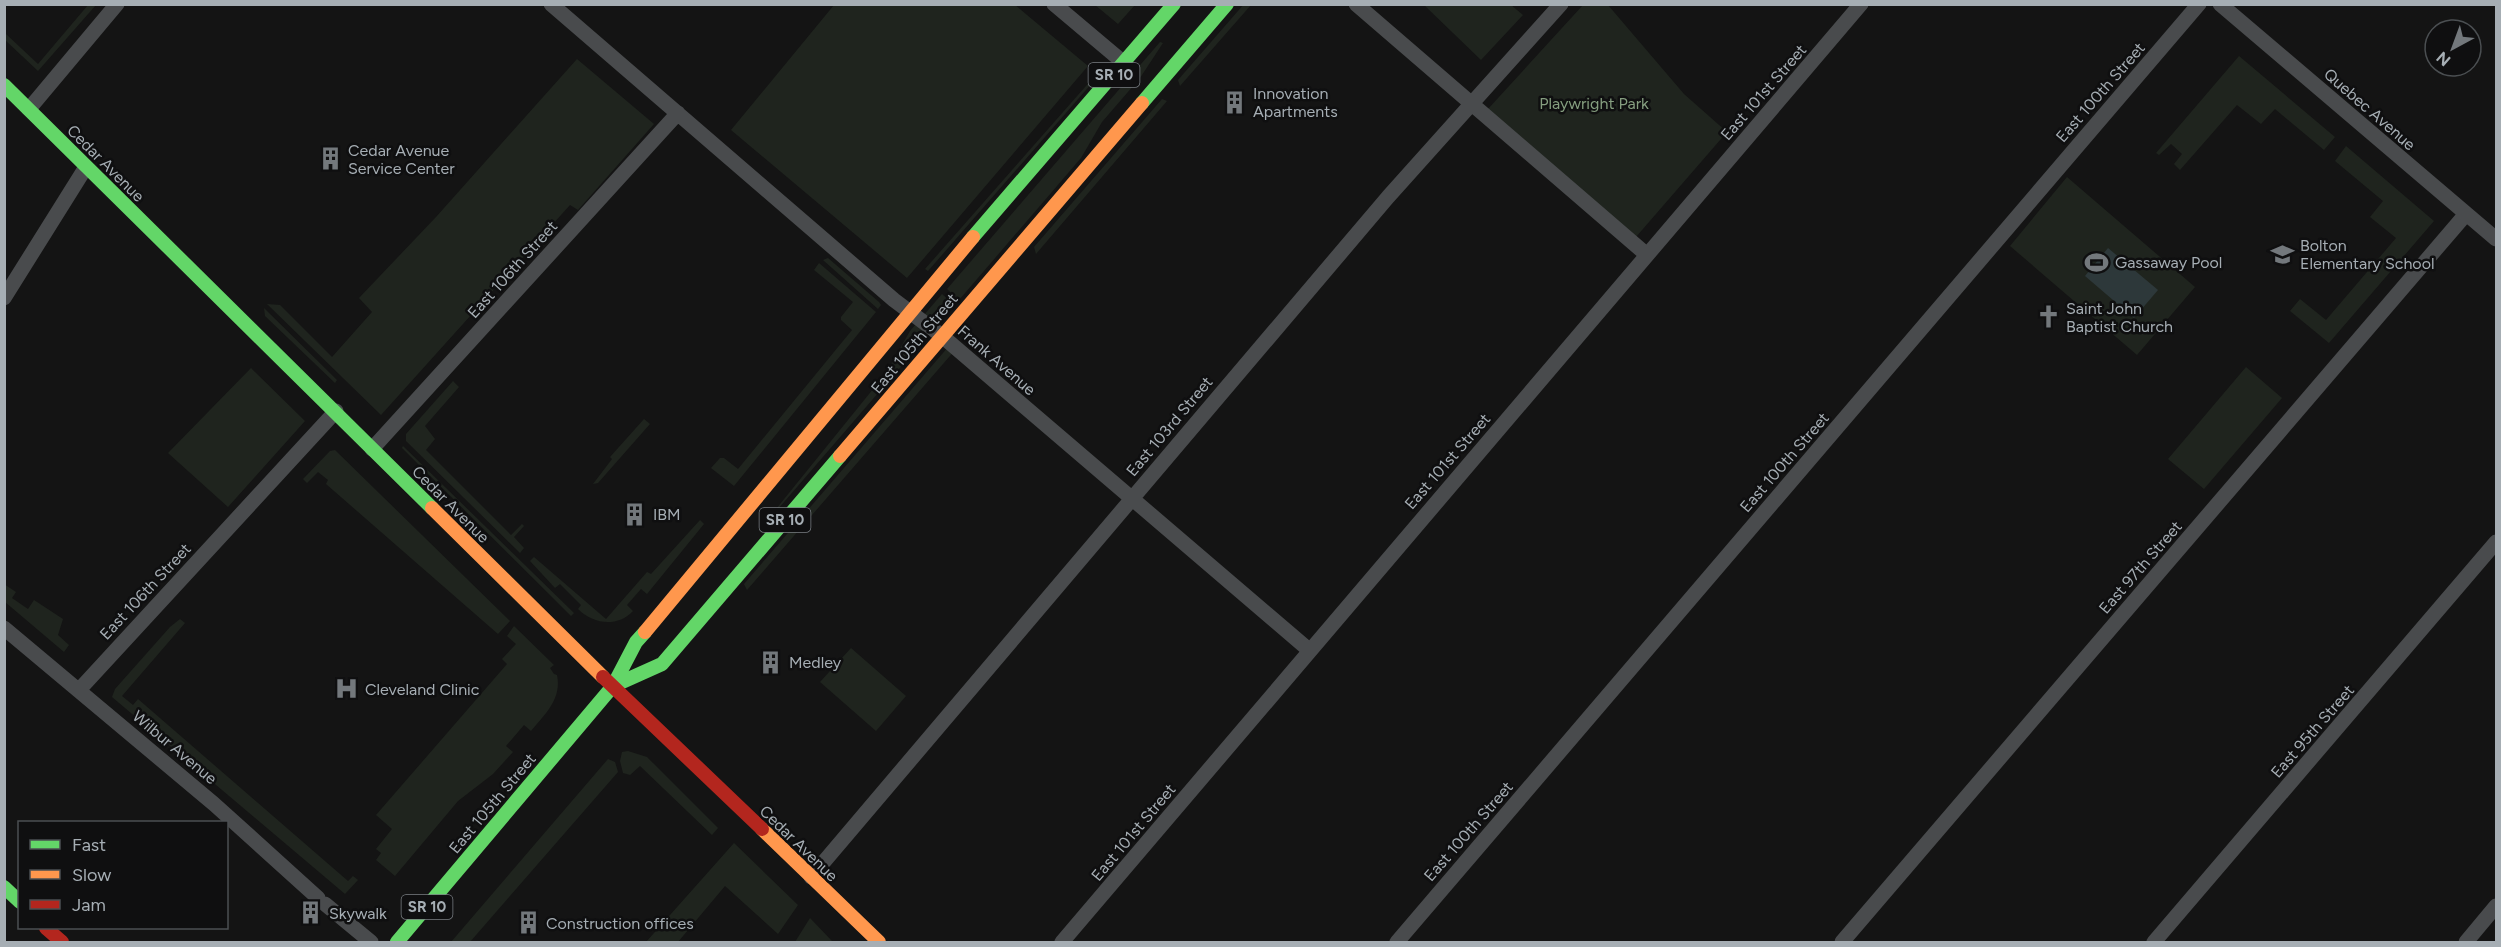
<svg xmlns="http://www.w3.org/2000/svg" width="2501" height="947" font-family="Figtree,sans-serif">
	<style>
		.green { fill: #1f241e }
		.water { fill: #2d383a }
		.lines { fill: none; stroke-linecap: round; stroke-linejoin: round }
		.street { stroke: #494b4d; stroke-width: 15 }
		.fast { stroke: #63d668; stroke-width: 14 }
		.slow { stroke: #ff974d; stroke-width: 14 }
		.jam { stroke: #b3261e; stroke-width: 14 }
		.labels { text-anchor: middle; stroke-width: 5; stroke-linejoin: round; paint-order: stroke }
		.shield { fill: #0f0f10; stroke: #797e83; stroke-width: 1.5 }
		.shield-label { font-size: 15px; font-weight: bold; fill: #a6aeb4 }
		.street-label { font-size: 16px; fill: #a6aeb4; stroke: #0f0f10 }
		.poi-label { font-size: 16px; fill: #a6aeb4; stroke: #0f0f10; text-anchor: start }
		.park-label { font-size: 16px; fill: #859e7f; stroke: #0f0f10 }
	</style>
	<rect width="100%" height="100%" fill="#141414"/>
	<!-- green -->
	<path class="green" d="M1244 4 1251 5 1180 86 1178 80Z
		M88 5H96L38 71 5 40 6 34 38 64Z
		M834 5H1015L1088 66 907 278 731 130Z
		M1095 5H1135L1118 24Z
		M1424 5H1511L1523 15 1481 60Z
		M1583 5H1608L1684 94 1727 132 1636 237 1488 109Z
		M1160 42 1163 43 1140 78 1102 122 1081 158 959 300 947 289Z
		M2239 56 2335 137 2324 150 2275 109 2261 124 2237 105 2180 170 2174 164 2182 154 2171 144 2159 155 2156 153Z
		M577 59 654 124 578 210 570 205 381 415 267 304 280 305 332 357 372 312 359 298 436 217Z
		M1100 70 1099 75 928 271 925 269Z
		M1162 99 1167 101 1036 254 1034 247Z
		M2346 146 2434 221 2329 343 2290 311 2300 299 2326 320 2396 238 2370 217 2383 201 2335 161Z
		M2067 177 2195 287 2137 355 2010 246Z
		M828 258 879 302 881 305 878 309 823 260Z
		M819 263 876 312 734 486 711 468 720 458H724L738 469 852 330 841 320V317L853 302 814 270Z
		M942 294 954 305 772 516V514L886 373 910 331Z
		M264 308 337 380 335 383 265 316Z
		M949 346 956 349 747 590 744 584Z
		M2246 367 2282 398 2204 489 2168 459Z
		M251 368 305 421 228 507 168 453Z
		M453 381 459 387 425 426 435 439 426 450 511 535 522 524 524 526 514 537 524 548 520 553 406 441V434Z
		M644 419 650 424 598 483 593 484 612 459 610 457Z
		M403 446 574 613 571 616 402 448Z
		M335 450 510 621 498 634 326 484 328 480 318 472 307 483 303 479 330 451Z
		M700 520 704 524 647 594 641 589 627 605 633 611C617 628 593 624 578 609L581 605 560 584 555 588 530 561 534 557 606 619 647 572 651 574Z
		M4 584 16 592 12 598 28 609 34 600 63 619 58 635 69 645 64 652 5 602Z
		M180 619 185 623 122 696 133 705 138 699 348 881 353 876 358 880 345 894 112 697 115 689 170 627Z
		M514 626 554 665 550 668 554 674 557 675C562 699 545 714 531 731L524 725 506 746 513 752 493 774 458 801 395 876 376 860 381 853 376 849 392 829 376 815 507 664 502 659 516 644 507 636Z
		M851 648 906 696 876 731 820 682Z
		M628 751 647 757 718 828 712 835 640 766 630 775 623 773 620 761 622 752Z
		M608 759 615 762 618 772 470 942H451Z
		M734 843 798 905 778 934 725 886 678 942H646Z
		M810 918 832 941 830 942H795Z"/>
	<!-- water -->
	<path class="water" d="M2108 248 2158 290 2134 318 2085 276Z"/>
	<g class="lines">
		<!-- street -->
		<path class="street" d="M551 4 894 300 942 336 1309 650
			M1054 4 1124 63
			M1356 4 1647 255
			M2220 4 2496 239
			M29 109 117 4
			M4 298 86 167
			M372 449 678 113
			M4 628 214 804 318 898
			M79 690 336 411
			M811 877 1388 197 1561 4
			M325 904 371 942
			M1062 942 1861 4
			M1397 942 2199 4
			M1842 942 2466 214
			M2154 942 2496 542
			M2466 942 2496 906"/>
		<!-- fast -->
		<path class="fast" d="M4 85 432 508
			M1142 103 1227 4
			M973 237 1174 4
			M613 686 662 664 840 456
			M4 887 20 902
			M397 942 613 686 636 642 645 632"/>
		<!-- slow -->
		<path class="slow" d="M840 456 1142 103
			M432 508 603 677
			M645 632 973 237
			M762 829 879 942"/>
		<!-- jam -->
		<path class="jam" d="M603 677 762 829
			M46 928 62 942"/>
	</g>
	<!-- icons -->
	<defs>
		<symbol id="building-bare" viewBox="-9 -9 18 18"><path d="M-4-6H4V6H1V3H-1V6H-4ZM-2.5-4.3h1.7v1.8h-1.7ZM.8-4.3h1.7v1.8H.8ZM-2.5-1h1.7V.8h-1.7ZM.8-1h1.7V.8H.8Z" fill="#73787c" stroke="#0f0f10" stroke-width="2.5" paint-order="stroke"/></symbol>
		<symbol id="school-bare" viewBox="-9 -9 18 18"><path d="M0-5L7-2L0 1L-7-2ZM-4 1L0 2.5L4 1V4Q0 6-4 4Z" fill="#73787c" stroke="#0f0f10" stroke-width="2.5" paint-order="stroke"/></symbol>
		<symbol id="stadium-bare" viewBox="-9 -9 18 18"><path d="M0-5a6.5 5 0 1 0 0 10a6.5 5 0 1 0 0-10ZM-3.5-1.8h7v3.6h-7Z" fill="#73787c" stroke="#0f0f10" stroke-width="2.5" paint-order="stroke"/></symbol>
		<symbol id="church-bare" viewBox="-9 -9 18 18"><path d="M-1.2-6h2.4v3.5h3.3v2.4h-3.3V6h-2.4V-.1h-3.3v-2.4h3.3Z" fill="#73787c" stroke="#0f0f10" stroke-width="2.5" paint-order="stroke"/></symbol>
		<symbol id="hospital-bare" viewBox="-9 -9 18 18"><path d="M-5-5h3v3.5h4V-5h3V5h-3V1.5h-4V5h-3Z" fill="#73787c" stroke="#0f0f10" stroke-width="2.5" paint-order="stroke"/></symbol>
	</defs>
	<g fill-rule="evenodd">
		<use href="#building-bare" x="1218" y="86" width="33" height="33"/>
		<use href="#building-bare" x="314" y="142" width="33" height="33"/>
		<use href="#school-bare" x="2266" y="238" width="33" height="33"/>
		<use href="#stadium-bare" x="2080" y="246" width="33" height="33"/>
		<use href="#church-bare" x="2032" y="300" width="33" height="33"/>
		<use href="#building-bare" x="618" y="498" width="33" height="33"/>
		<use href="#building-bare" x="754" y="646" width="33" height="33"/>
		<use href="#hospital-bare" x="330" y="672" width="33" height="33"/>
		<use href="#building-bare" x="294" y="896" width="33" height="33"/>
		<use href="#building-bare" x="512" y="906" width="33" height="33"/>
	</g>
	<g class="labels">
		<!-- shield labels -->
		<g class="shield">
			<rect x="1088.5" y="63" width="51" height="24" rx="4.5"/>
			<rect x="759.5" y="508" width="51" height="24" rx="4.5"/>
			<rect x="401.5" y="895" width="51" height="24" rx="4.5"/>
		</g>
		<g class="shield-label">
			<text x="1114" y="80">SR 10</text>
			<text x="785" y="525">SR 10</text>
			<text x="427" y="912">SR 10</text>
		</g>
		<!-- street labels -->
		<g class="street-label">
			<text transform="translate(1763 92) rotate(-49)" y="6">East 101st Street</text>
			<text transform="translate(2100 92) rotate(-49)" y="6">East 100th Street</text>
			<text transform="translate(2370 109) rotate(41)" y="6">Quebec Avenue</text>
			<text transform="translate(106 163) rotate(45)" y="6">Cedar Avenue</text>
			<text transform="translate(512 269) rotate(-48)" y="6">East 106th Street</text>
			<text transform="translate(914 343) rotate(-50)" y="6">East 105th Street</text>
			<text transform="translate(997 360) rotate(41)" y="6">Frank Avenue</text>
			<text transform="translate(1169 426) rotate(-50)" y="6">East 103rd Street</text>
			<text transform="translate(1447 461) rotate(-49)" y="6">East 101st Street</text>
			<text transform="translate(1784 462) rotate(-49)" y="6">East 100th Street</text>
			<text transform="translate(451 504) rotate(45)" y="6">Cedar Avenue</text>
			<text transform="translate(2140 567) rotate(-49)" y="6">East 97th Street</text>
			<text transform="translate(145 591) rotate(-47)" y="6">East 106th Street</text>
			<text transform="translate(2312 731) rotate(-49)" y="6">East 95th Street</text>
			<text transform="translate(175 747) rotate(40)" y="6">Wilbur Avenue</text>
			<text transform="translate(492 803) rotate(-50)" y="6">East 105th Street</text>
			<text transform="translate(1468 831) rotate(-49)" y="6">East 100th Street</text>
			<text transform="translate(1133 832) rotate(-50)" y="6">East 101st Street</text>
			<text transform="translate(799 843) rotate(44)" y="6">Cedar Avenue</text>
		</g>
		<!-- poi labels -->
		<g class="poi-label">
			<text x="1253" y="99">Innovation<tspan x="1253" dy="18">Apartments</tspan></text>
			<text x="348" y="156">Cedar Avenue<tspan x="348" dy="18">Service Center</tspan></text>
			<text x="2300" y="251">Bolton<tspan x="2300" dy="18">Elementary School</tspan></text>
			<text x="2115" y="268">Gassaway Pool</text>
			<text x="2066" y="314">Saint John<tspan x="2066" dy="18">Baptist Church</tspan></text>
			<text x="653" y="520">IBM</text>
			<text x="789" y="668">Medley</text>
			<text x="365" y="695">Cleveland Clinic</text>
			<text x="329" y="919">Skywalk</text>
			<text x="546" y="929">Construction offices</text>
		</g>
		<!-- park labels -->
		<g class="park-label">
			<text x="1594" y="109">Playwright Park</text>
		</g>
	</g>
	<!-- border -->
	<rect width="2501" height="947" fill="none" stroke="#a6aeb4" stroke-width="12"/>
	<!-- legend -->
	<rect x="18" y="821" width="210" height="108" fill="#0f0f10" stroke="#4b4f52" stroke-width="1.5"/>
	<rect x="30" y="840" width="30" height="9" fill="#63d668" stroke="#4b4f52" stroke-width="1.5"/>
	<text x="72" y="851" font-size="18" fill="#a6aeb4">Fast</text>
	<rect x="30" y="870" width="30" height="9" fill="#ff974d" stroke="#4b4f52" stroke-width="1.5"/>
	<text x="72" y="881" font-size="18" fill="#a6aeb4">Slow</text>
	<rect x="30" y="900" width="30" height="9" fill="#b3261e" stroke="#4b4f52" stroke-width="1.5"/>
	<text x="72" y="911" font-size="18" fill="#a6aeb4">Jam</text>
	<!-- north arrow -->
	<g transform="translate(2453 48) rotate(221)"><circle r="28" fill="#0f0f10" stroke="#4b4f52" stroke-width="1.5"/>
	<path d="M0-4.5L10 22L0 15L-10 22Z" fill="#73787c"/>
	<text y="-9" font-size="16" font-weight="bold" text-anchor="middle" fill="#a6aeb4">N</text>
	</g>
</svg>
